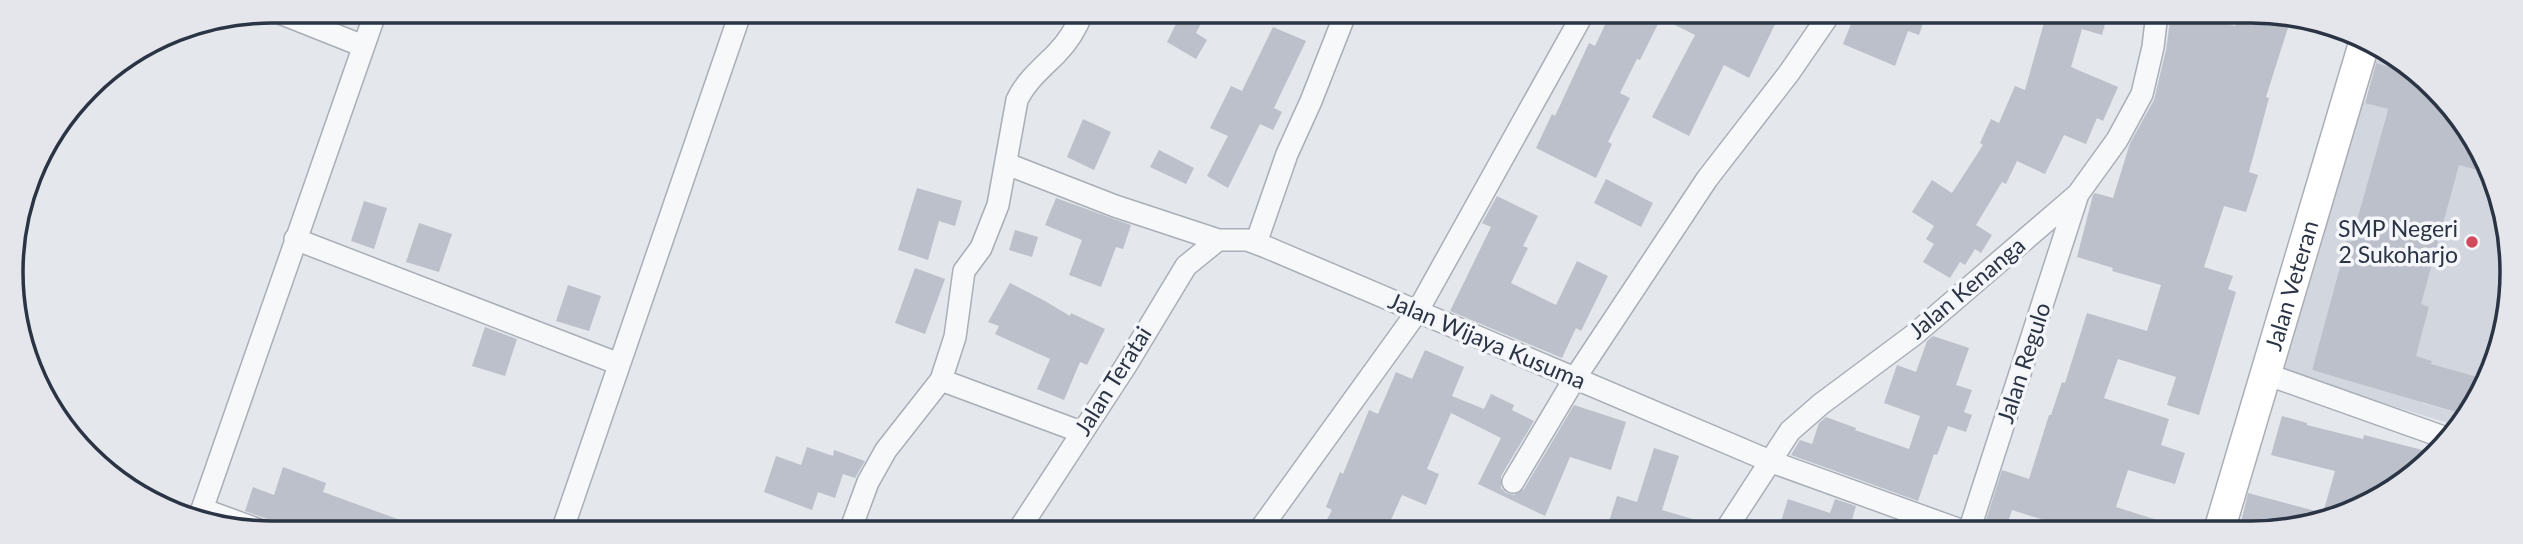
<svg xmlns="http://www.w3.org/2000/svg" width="2523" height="544" font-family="Lato,sans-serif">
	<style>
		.built { fill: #d2d6de; fill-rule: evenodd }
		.building { fill: #bbc0ca }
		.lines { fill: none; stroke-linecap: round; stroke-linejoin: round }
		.minor-casing { stroke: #a9aeb7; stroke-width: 24 }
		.secondary-casing { stroke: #a9aeb7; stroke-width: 33 }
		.minor { stroke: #f7f8fa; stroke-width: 21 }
		.secondary { stroke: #fff; stroke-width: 30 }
		.poi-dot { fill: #d1495b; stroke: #f4f6f9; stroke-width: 2.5 }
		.labels { text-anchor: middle; stroke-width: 7; stroke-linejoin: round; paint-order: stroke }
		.poi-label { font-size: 23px; fill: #2b3445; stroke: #f4f6f9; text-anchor: end }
		.street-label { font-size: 23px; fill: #2b3445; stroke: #f4f6f9 }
		.rim { fill: none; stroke: #2b3445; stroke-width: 3.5 }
	</style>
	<rect width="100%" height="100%" fill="#e4e7ec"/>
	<!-- built -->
	<path class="built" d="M2369 58 2409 69 2414 74 2375 63 2364 102 2468 133 2387 111 2354 232 2416 153 2488 173 2504 205 2510 307 2488 380 2432 365 2422 403 2466 415 2458 426 2278 371ZM2347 241 2363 342 2432 361 2422 400 2312 370ZM2385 294 2429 307 2418 348Z"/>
	<!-- building -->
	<path class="building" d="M1182 12H1207L1196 33 1207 40 1196 59 1167 42Z
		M1611 12H1781L1749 78 1724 65 1689 136 1652 117 1695 35 1661 18 1640 60 1637 59 1620 93 1630 98 1608 142 1612 144 1596 178 1536 148 1552 114 1555 116 1589 43 1595 46Z
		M1863 12H1927L1919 35 1908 31 1895 66 1843 44 1855 14 1876 23 1877 20 1863 15Z
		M2041 13H2108L2102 35 2082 29 2071 67 2118 87 2103 121 2097 118 2086 144 2064 135 2045 174 2017 161 2006 184 2002 182 1976 225 1992 235 1981 253 1975 249 1965 265 1960 262 1950 278 1923 262 1934 244 1926 239 1934 226 1912 212 1932 180 1952 193 1983 145 1980 143 1991 119 1999 123 2015 86 2025 90 2045 19 2040 18Z
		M2171 13H2200L2199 16 2235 26 2239 13H2286L2292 15 2266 97 2269 98 2249 172 2258 175 2246 212 2224 206 2204 267 2233 276 2228 289 2236 292 2199 415 2167 405 2176 377 2118 359 2104 398 2169 419 2161 445 2185 453 2175 484 2128 470 2116 507 2179 527 2178 531H2079L2012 510 2005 531 1984 526 2002 470 2029 479 2049 415H2051L2062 382 2065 383 2087 313 2147 331 2161 285 2112 271 2113 268 2077 257 2093 195 2095 193 2113 198 2130 143 2154 100 2166 50Z
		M1273 27 1306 41 1274 108 1282 112 1273 130 1260 124 1228 188 1207 176 1228 136 1210 128 1231 86 1242 91Z
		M2376 63 2414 74 2459 113 2488 173 2459 165 2421 304 2429 307 2416 356 2432 361 2431 364 2488 380 2485 388 2466 415 2312 370 2347 241 2351 242 2388 109 2365 103Z
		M1083 119 1111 132 1094 170 1067 157Z
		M1159 150 1194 168 1186 184 1150 167Z
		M1606 179 1653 203 1641 227 1594 203Z
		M917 188 962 201 955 226 939 221 928 260 898 250Z
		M1497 196 1538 216 1523 246 1528 248 1511 283 1556 305 1577 261 1608 276 1581 331 1576 328 1562 358 1450 311 1491 227 1482 223Z
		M1056 198 1131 225 1123 249 1116 247 1101 287 1069 275 1082 240 1045 225Z
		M364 201 387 208 374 249 351 241Z
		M419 223 452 234 439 272 406 262Z
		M1015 230 1038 237 1032 257 1009 250Z
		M915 268 945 279 925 334 895 323Z
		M1010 283 1045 301 1070 316 1071 313 1105 329 1087 365 1080 362 1064 400 1037 389 1050 359 995 334 999 326 988 322Z
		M568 285 601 296 589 331 556 321Z
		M485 327 517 339 505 376 472 366Z
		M1933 336 1969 348 1956 385 1972 390 1964 412 1972 415 1966 432 1948 426 1937 455 1934 454 1918 501 1791 455 1800 440 1812 444 1819 423 1826 417 1856 428 1855 430 1909 449 1920 416 1884 403 1897 365 1916 372 1927 341Z
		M1425 350 1464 367 1452 396 1484 409 1491 394 1514 405 1512 410 1534 421 1501 476V488L1506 493 1514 495 1524 489 1574 405 1626 422 1611 470 1570 457 1545 516 1478 484 1501 438 1451 413 1427 469 1439 474 1426 505 1402 495 1386 531 1368 525 1365 531H1321L1332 510 1326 507 1340 472 1343 474 1369 410 1378 414 1396 372 1412 379Z
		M2282 416 2307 423V425L2363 439 2364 435 2438 454 2366 507 2285 531H2239L2248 493 2323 513 2335 471 2271 455Z
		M807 447 833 456 834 450 865 461 855 478 843 474 835 498 818 492 812 510 764 492 776 456 801 465Z
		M1654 448 1679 456 1662 510 1713 525 1712 531H1606L1617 496 1637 502Z
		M283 467 326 483 323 492 425 529V531H336L312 523 309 531 275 530 272 523 267 519 245 511 253 487 274 495Z
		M1788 499 1830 513 1835 499 1856 506 1852 520 1876 528 1875 531H1778Z"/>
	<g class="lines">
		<defs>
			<path id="minor" d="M275 11 363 46
				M1007 164 1115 206 1218 240H1247L1266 247 1772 462 1963 531
				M295 239 619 364
				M1256 243 1287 154 1311 101 1346 12
				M2266 374 2449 439
				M941 380 1081 432
				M1513 482 1575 378 1707 179 1789 73 1831 12
				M202 509 262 531
				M199 518 376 11
				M562 531 741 11
				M850 531 868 482 886 450 941 380 955 337 964 271 981 248 998 205 1017 100C1026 81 1042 68 1056 54 1068 42 1077 27 1083 11
				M1018 531 1125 367 1186 266 1218 240
				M1259 531 1417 312 1584 12
				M1725 531 1790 431 1821 404 1915 334 2078 194 2117 140 2142 94 2153 47 2157 13
				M1969 531 2078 194"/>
			<g id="secondary">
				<path id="s1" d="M2219 531 2365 40"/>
			</g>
		</defs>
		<!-- minor casing -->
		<use href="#minor" class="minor-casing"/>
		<!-- secondary casing -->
		<use href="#secondary" class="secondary-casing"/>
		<!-- minor -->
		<use href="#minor" class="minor"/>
		<!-- secondary -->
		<use href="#secondary" class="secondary"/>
	</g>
	<!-- markers -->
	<circle class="poi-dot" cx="2472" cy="242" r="7"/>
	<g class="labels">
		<!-- poi labels -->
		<g class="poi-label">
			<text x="2458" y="237">SMP Negeri<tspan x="2458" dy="26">2 Sukoharjo</tspan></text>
		</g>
		<!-- street labels -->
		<g class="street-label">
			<text dy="8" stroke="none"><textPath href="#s1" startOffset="256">Jalan Veteran</textPath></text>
			<text transform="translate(1967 288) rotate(-40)" y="8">Jalan Kenanga</text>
			<text transform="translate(1487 341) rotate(23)" y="8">Jalan Wijaya Kusuma</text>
			<text transform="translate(2024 363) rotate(-72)" y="8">Jalan Regulo</text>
			<text transform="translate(1113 381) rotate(-58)" y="8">Jalan Teratai</text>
		</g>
	</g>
	<!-- crop -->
	<path d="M0 0H2523V544H0ZM272 23H2251A249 249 0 0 1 2500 272V272A249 249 0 0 1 2251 521H272A249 249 0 0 1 23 272V272A249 249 0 0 1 272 23Z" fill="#e4e6eb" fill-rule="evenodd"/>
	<path class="rim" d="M272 23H2251A249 249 0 0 1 2500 272V272A249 249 0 0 1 2251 521H272A249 249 0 0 1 23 272V272A249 249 0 0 1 272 23Z"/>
</svg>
